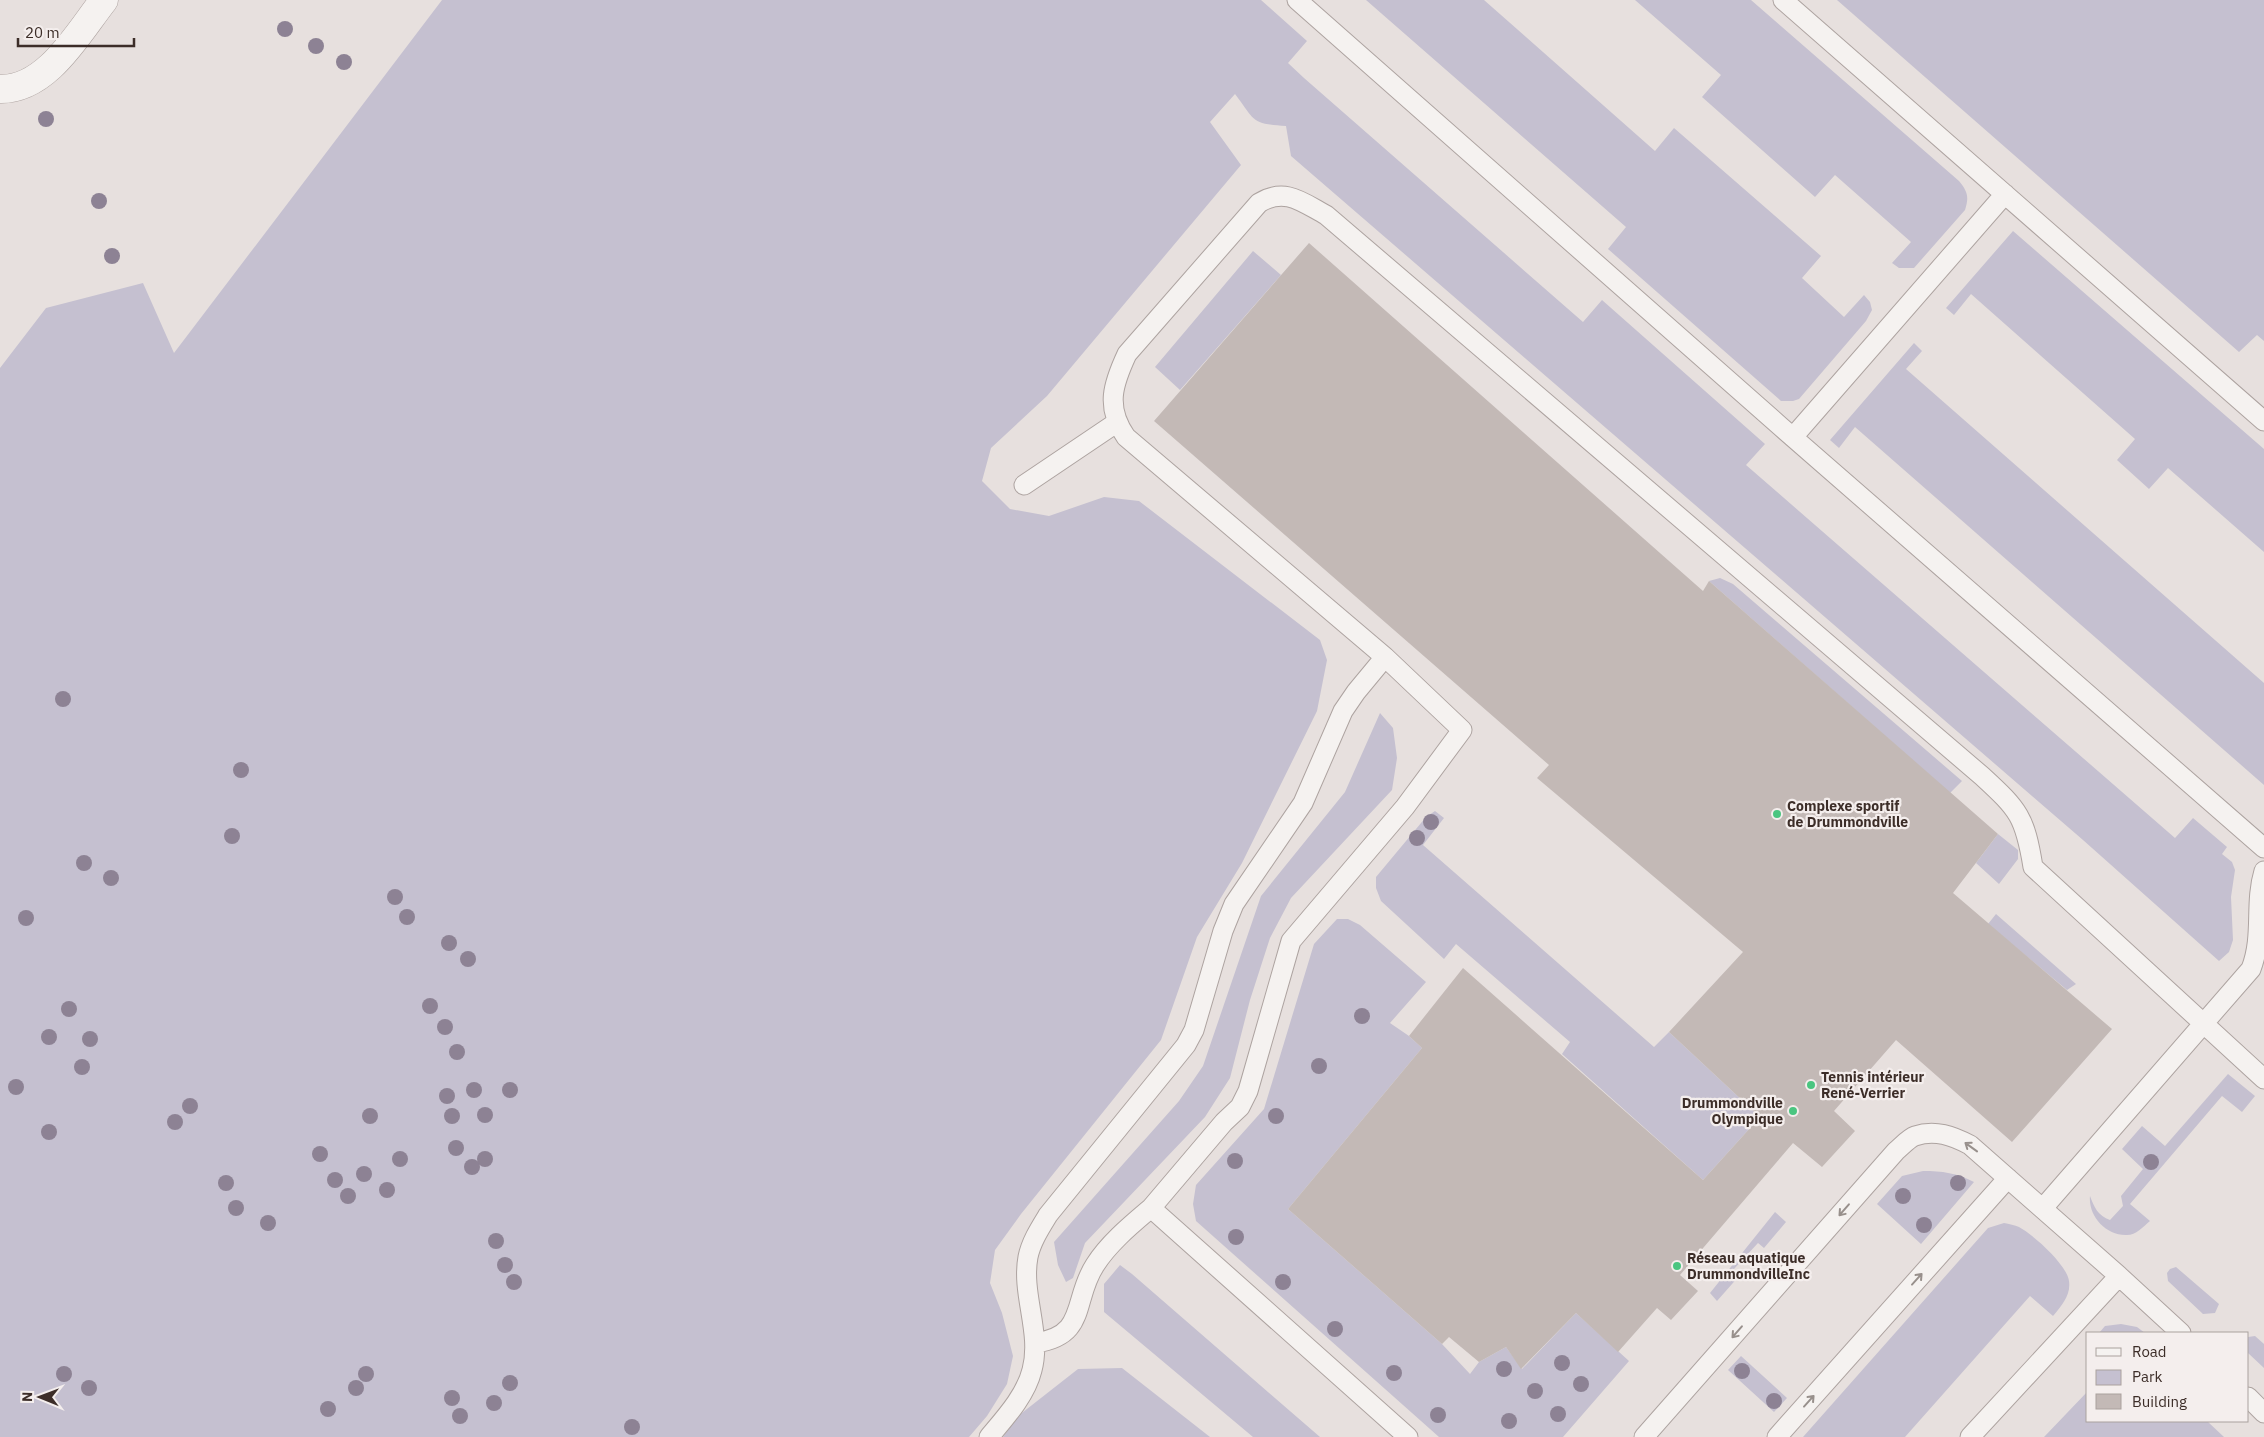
<svg xmlns="http://www.w3.org/2000/svg" width="2264" height="1437" font-family="'IBM Plex Sans',sans-serif">
	<style>
		.green { fill: #c5c0d0 }
		.building { fill: #c3b9b6 }
		.lines { fill: none; stroke-linecap: round; stroke-linejoin: round }
		.service-casing { stroke: #ada3a0; stroke-width: 21 }
		.minor-casing { stroke: #ada3a0; stroke-width: 29 }
		.service { stroke: #f5f2f0; stroke-width: 19 }
		.minor { stroke: #f5f2f0; stroke-width: 28 }
		.tree { fill: #8d8294 }
		.oneway { stroke: #98908c }
		.poi-dot { fill: #4ac580; stroke: #f4eeed; stroke-width: 2 }
		.labels { text-anchor: middle; stroke-width: 4.5; stroke-linejoin: round; paint-order: stroke }
		.poi-label { font-size: 14px; font-weight: bold; fill: #3c2d28; stroke: #f4eeed; text-anchor: start }
	</style>
	<rect width="100%" height="100%" fill="#e7e0de"/>
	<!-- green -->
	<path class="green" d="M442 0H1261L1307 41 1288 63 1304 78 1583 322 1602 300 1765 444 1746 465 2175 838 2193 818 2227 847 2222 854 2232 862 2235 870 2231 897 2233 940 2229 952 2219 961 2083 840 1291 156 1286 126C1250 124 1255 120 1235 94L1210 122 1241 165 1047 396 991 448 982 481 1010 509 1049 516 1104 497 1139 501 1320 640 1327 660 1317 711 1242 863 1197 937 1161 1040 1021 1214 995 1250 990 1283 1002 1313 1013 1356 1007 1384 987 1416 969 1437H0V368L46 308 143 283 174 353Z
		M1366 0H1484L1655 151 1674 128 1821 256 1802 278 1844 317 1864 295 1870 302 1872 310 1866 321 1799 399 1793 401H1781L1608 249 1626 227Z
		M1635 0H1751L1959 181C1968 192 1969 197 1965 210L1914 268H1899L1892 263 1911 242 1835 175 1815 197 1702 97 1721 75Z
		M1837 0H2264V341L2257 335 2239 352Z
		M2013 231 2264 449V552L2168 468 2149 489 2117 460 2135 439 1971 294 1954 315 1946 308Z
		M1253 251 1281 275 1180 390 1155 367Z
		M1914 343 1922 351 1906 369 2264 683V785L1855 427 1839 448 1830 440Z
		M1720 578 1733 584 1962 781 1950 793 1709 581Z
		M1380 713 1393 728 1397 758 1392 790 1291 898 1270 938 1250 1000 1230 1078 1205 1117 1085 1243 1073 1278 1066 1282 1058 1265 1054 1242 1179 1101 1203 1066 1261 896 1345 792Z
		M1435 811 1444 818 1423 845 1654 1047 1669 1032 1760 1117 1703 1180 1562 1054 1570 1042 1456 944 1444 959 1381 901 1376 888V877L1426 817Z
		M1998 834 2018 850V859L1999 884 1976 863Z
		M1996 914 2076 984 2067 990 1988 924Z
		M1337 919H1348L1360 925 1426 982 1390 1023 1409 1036 1422 1048 1288 1209 1442 1344 1470 1374 1479 1362 1506 1347 1522 1369 1576 1313 1629 1361 1563 1437H1439L1196 1221 1193 1204 1196 1185 1264 1109 1314 944Z
		M2228 1074 2255 1096 2242 1112 2222 1096 2130 1204 2150 1221C2143 1227 2136 1235 2127 1235 2106 1236 2088 1216 2090 1196 2094 1207 2098 1216 2110 1220L2123 1206 2121 1196 2143 1169 2122 1149 2142 1126 2165 1146Z
		M1923 1171C1942 1171 1957 1173 1974 1182L1921 1244 1877 1204 1902 1176Z
		M1775 1212 1786 1222 1764 1248 1758 1243 1734 1269 1740 1275 1717 1301 1710 1293Z
		M2004 1223C2009 1224 2015 1225 2019 1227 2034 1235 2067 1265 2069 1281 2071 1295 2062 1305 2053 1316L2030 1296 1905 1437H1803L1988 1228Z
		M1120 1265 1132 1274 1320 1437H1253L1104 1312V1284Z
		M2176 1267 2219 1304 2215 1313 2203 1314 2168 1281 2167 1273 2170 1269Z
		M2121 1324 2137 1327 2145 1333H2099L2105 1326Z
		M2255 1336 2264 1344V1368L2248 1353V1337Z
		M1741 1356 1787 1398 1774 1412 1728 1370Z
		M1122 1368 1210 1437H1003L1018 1416 1078 1369Z
		M2088 1391V1421H2207L2224 1437H2044Z"/>
	<!-- building -->
	<path class="building" d="M1309 243 1703 591 1709 581 1998 834 1953 893 2112 1029 2012 1142 1896 1040 1834 1111 1855 1131 1822 1167 1793 1143 1680 1275 1698 1291 1671 1320 1657 1308 1618 1352 1576 1313 1521 1369 1506 1347 1479 1362 1449 1337 1442 1344 1288 1209 1422 1048 1409 1036 1463 968 1703 1180 1760 1117 1669 1032 1743 952 1537 778 1549 765 1154 421Z"/>
	<g class="lines">
		<defs>
			<path id="service" d="M1297 0 1780 426 2264 848
				M1783 0 2264 421
				M1793 437 2005 194
				M1024 485 1116 423
				M2043 1208 2251 969C2264 935 2254 904 2264 871
				M1035 1343C1088 1336 1072 1300 1095 1265 1109 1243 1131 1225 1151 1208
				M2248 1397 2264 1413
				M989 1437C1005 1418 1026 1395 1032 1370 1042 1333 1021 1294 1028 1257 1031 1242 1040 1228 1048 1215L1186 1045 1194 1030 1223 931 1234 904 1303 803 1343 711 1356 692 1385 657
				M1408 1437 1151 1208 1224 1122 1240 1107 1248 1091 1291 941 1405 807 1462 730 1385 657 1126 437C1105 407 1113 384 1127 354L1259 203C1285 187 1302 202 1326 215L1982 776C2019 810 2025 817 2033 867L2264 1079
				M1644 1437 1896 1151C1902 1146 1909 1138 1915 1136 1935 1129 1953 1136 1970 1145L2119 1276 2181 1333
				M1777 1437 2008 1178
				M1970 1437 2119 1276"/>
			<path id="minor" d="M0 89C47 90 78 33 104 0"/>
		</defs>
		<!-- service casing -->
		<use href="#service" class="service-casing"/>
		<!-- minor casing -->
		<use href="#minor" class="minor-casing"/>
		<!-- service -->
		<use href="#service" class="service"/>
		<!-- minor -->
		<use href="#minor" class="minor"/>
	</g>
	<!-- trees -->
	<g class="tree">
		<circle cx="285" cy="29" r="8"/>
		<circle cx="316" cy="46" r="8"/>
		<circle cx="344" cy="62" r="8"/>
		<circle cx="46" cy="119" r="8"/>
		<circle cx="99" cy="201" r="8"/>
		<circle cx="112" cy="256" r="8"/>
		<circle cx="63" cy="699" r="8"/>
		<circle cx="241" cy="770" r="8"/>
		<circle cx="1431" cy="822" r="8"/>
		<circle cx="232" cy="836" r="8"/>
		<circle cx="1417" cy="838" r="8"/>
		<circle cx="84" cy="863" r="8"/>
		<circle cx="111" cy="878" r="8"/>
		<circle cx="395" cy="897" r="8"/>
		<circle cx="407" cy="917" r="8"/>
		<circle cx="26" cy="918" r="8"/>
		<circle cx="449" cy="943" r="8"/>
		<circle cx="468" cy="959" r="8"/>
		<circle cx="430" cy="1006" r="8"/>
		<circle cx="69" cy="1009" r="8"/>
		<circle cx="1362" cy="1016" r="8"/>
		<circle cx="445" cy="1027" r="8"/>
		<circle cx="49" cy="1037" r="8"/>
		<circle cx="90" cy="1039" r="8"/>
		<circle cx="457" cy="1052" r="8"/>
		<circle cx="1319" cy="1066" r="8"/>
		<circle cx="82" cy="1067" r="8"/>
		<circle cx="16" cy="1087" r="8"/>
		<circle cx="474" cy="1090" r="8"/>
		<circle cx="510" cy="1090" r="8"/>
		<circle cx="447" cy="1096" r="8"/>
		<circle cx="190" cy="1106" r="8"/>
		<circle cx="485" cy="1115" r="8"/>
		<circle cx="370" cy="1116" r="8"/>
		<circle cx="452" cy="1116" r="8"/>
		<circle cx="1276" cy="1116" r="8"/>
		<circle cx="175" cy="1122" r="8"/>
		<circle cx="49" cy="1132" r="8"/>
		<circle cx="456" cy="1148" r="8"/>
		<circle cx="320" cy="1154" r="8"/>
		<circle cx="400" cy="1159" r="8"/>
		<circle cx="485" cy="1159" r="8"/>
		<circle cx="1235" cy="1161" r="8"/>
		<circle cx="2151" cy="1162" r="8"/>
		<circle cx="472" cy="1167" r="8"/>
		<circle cx="364" cy="1174" r="8"/>
		<circle cx="335" cy="1180" r="8"/>
		<circle cx="226" cy="1183" r="8"/>
		<circle cx="1958" cy="1183" r="8"/>
		<circle cx="387" cy="1190" r="8"/>
		<circle cx="348" cy="1196" r="8"/>
		<circle cx="1903" cy="1196" r="8"/>
		<circle cx="236" cy="1208" r="8"/>
		<circle cx="268" cy="1223" r="8"/>
		<circle cx="1924" cy="1225" r="8"/>
		<circle cx="1236" cy="1237" r="8"/>
		<circle cx="496" cy="1241" r="8"/>
		<circle cx="505" cy="1265" r="8"/>
		<circle cx="514" cy="1282" r="8"/>
		<circle cx="1283" cy="1282" r="8"/>
		<circle cx="1335" cy="1329" r="8"/>
		<circle cx="1562" cy="1363" r="8"/>
		<circle cx="1504" cy="1369" r="8"/>
		<circle cx="1742" cy="1371" r="8"/>
		<circle cx="1394" cy="1373" r="8"/>
		<circle cx="64" cy="1374" r="8"/>
		<circle cx="366" cy="1374" r="8"/>
		<circle cx="510" cy="1383" r="8"/>
		<circle cx="1581" cy="1384" r="8"/>
		<circle cx="89" cy="1388" r="8"/>
		<circle cx="356" cy="1388" r="8"/>
		<circle cx="1535" cy="1391" r="8"/>
		<circle cx="452" cy="1398" r="8"/>
		<circle cx="1774" cy="1401" r="8"/>
		<circle cx="494" cy="1403" r="8"/>
		<circle cx="328" cy="1409" r="8"/>
		<circle cx="1558" cy="1414" r="8"/>
		<circle cx="1438" cy="1415" r="8"/>
		<circle cx="460" cy="1416" r="8"/>
		<circle cx="1509" cy="1421" r="8"/>
		<circle cx="632" cy="1427" r="8"/>
	</g>
	<!-- one-way arrows -->
	<defs><path id="oneway-shaft" d="M-6 0H5M1.5-3L5.5 0L1.5 3" fill="none" stroke-width="1.6" stroke-linecap="round" stroke-linejoin="round" transform="scale(1.25)"/></defs>
	<g class="oneway">
		<use href="#oneway-shaft" transform="translate(1971 1147) rotate(-144)"/>
		<use href="#oneway-shaft" transform="translate(1844 1210) rotate(131)"/>
		<use href="#oneway-shaft" transform="translate(1917 1279) rotate(-48)"/>
		<use href="#oneway-shaft" transform="translate(1737 1332) rotate(131)"/>
		<use href="#oneway-shaft" transform="translate(1809 1401) rotate(-48)"/>
	</g>
	<!-- markers -->
	<g class="poi-dot">
		<circle cx="1777" cy="814" r="5"/>
		<circle cx="1811" cy="1085" r="5"/>
		<circle cx="1793" cy="1111" r="5"/>
		<circle cx="1677" cy="1266" r="5"/>
	</g>
	<g class="labels">
		<!-- poi labels -->
		<g class="poi-label">
			<text x="1787" y="811">Complexe sportif<tspan x="1787" dy="16">de Drummondville</tspan></text>
			<text x="1821" y="1082">Tennis intérieur<tspan x="1821" dy="16">René-Verrier</tspan></text>
			<text x="1783" y="1108" text-anchor="end">Drummondville<tspan x="1783" dy="16">Olympique</tspan></text>
			<text x="1687" y="1263">Réseau aquatique<tspan x="1687" dy="16">DrummondvilleInc</tspan></text>
		</g>
	</g>
	<!-- legend -->
	<rect x="2086" y="1332" width="162" height="90" fill="#f4eeed" stroke="#aaa19e"/>
	<rect x="2096" y="1348" width="25" height="8" fill="#f5f2f0" stroke="#aaa19e"/>
	<text x="2132" y="1357" font-size="15" fill="#3c2d28">Road</text>
	<rect x="2096" y="1370" width="25" height="15" fill="#c5c0d0" stroke="#aaa19e"/>
	<text x="2132" y="1382" font-size="15" fill="#3c2d28">Park</text>
	<rect x="2096" y="1394" width="25" height="15" fill="#c3b9b6" stroke="#aaa19e"/>
	<text x="2132" y="1407" font-size="15" fill="#3c2d28">Building</text>
	<!-- north arrow -->
	<g transform="translate(40 1397) rotate(271)" stroke="#f4eeed" stroke-width="4" paint-order="stroke">
	<path d="M0-4L9 19L0 12L-9 19Z" fill="#3c2d28"/>
	<text y="-8" font-size="14" font-weight="bold" text-anchor="middle" fill="#3c2d28">N</text>
	</g>
	<!-- scale -->
	<path d="M18 38v8h116v-8" fill="none" stroke="#3c2d28" stroke-width="2.5"/>
	<text x="25" y="38" font-size="15" fill="#3c2d28" stroke="#f4eeed" stroke-width="4" paint-order="stroke">20 m</text>
</svg>
